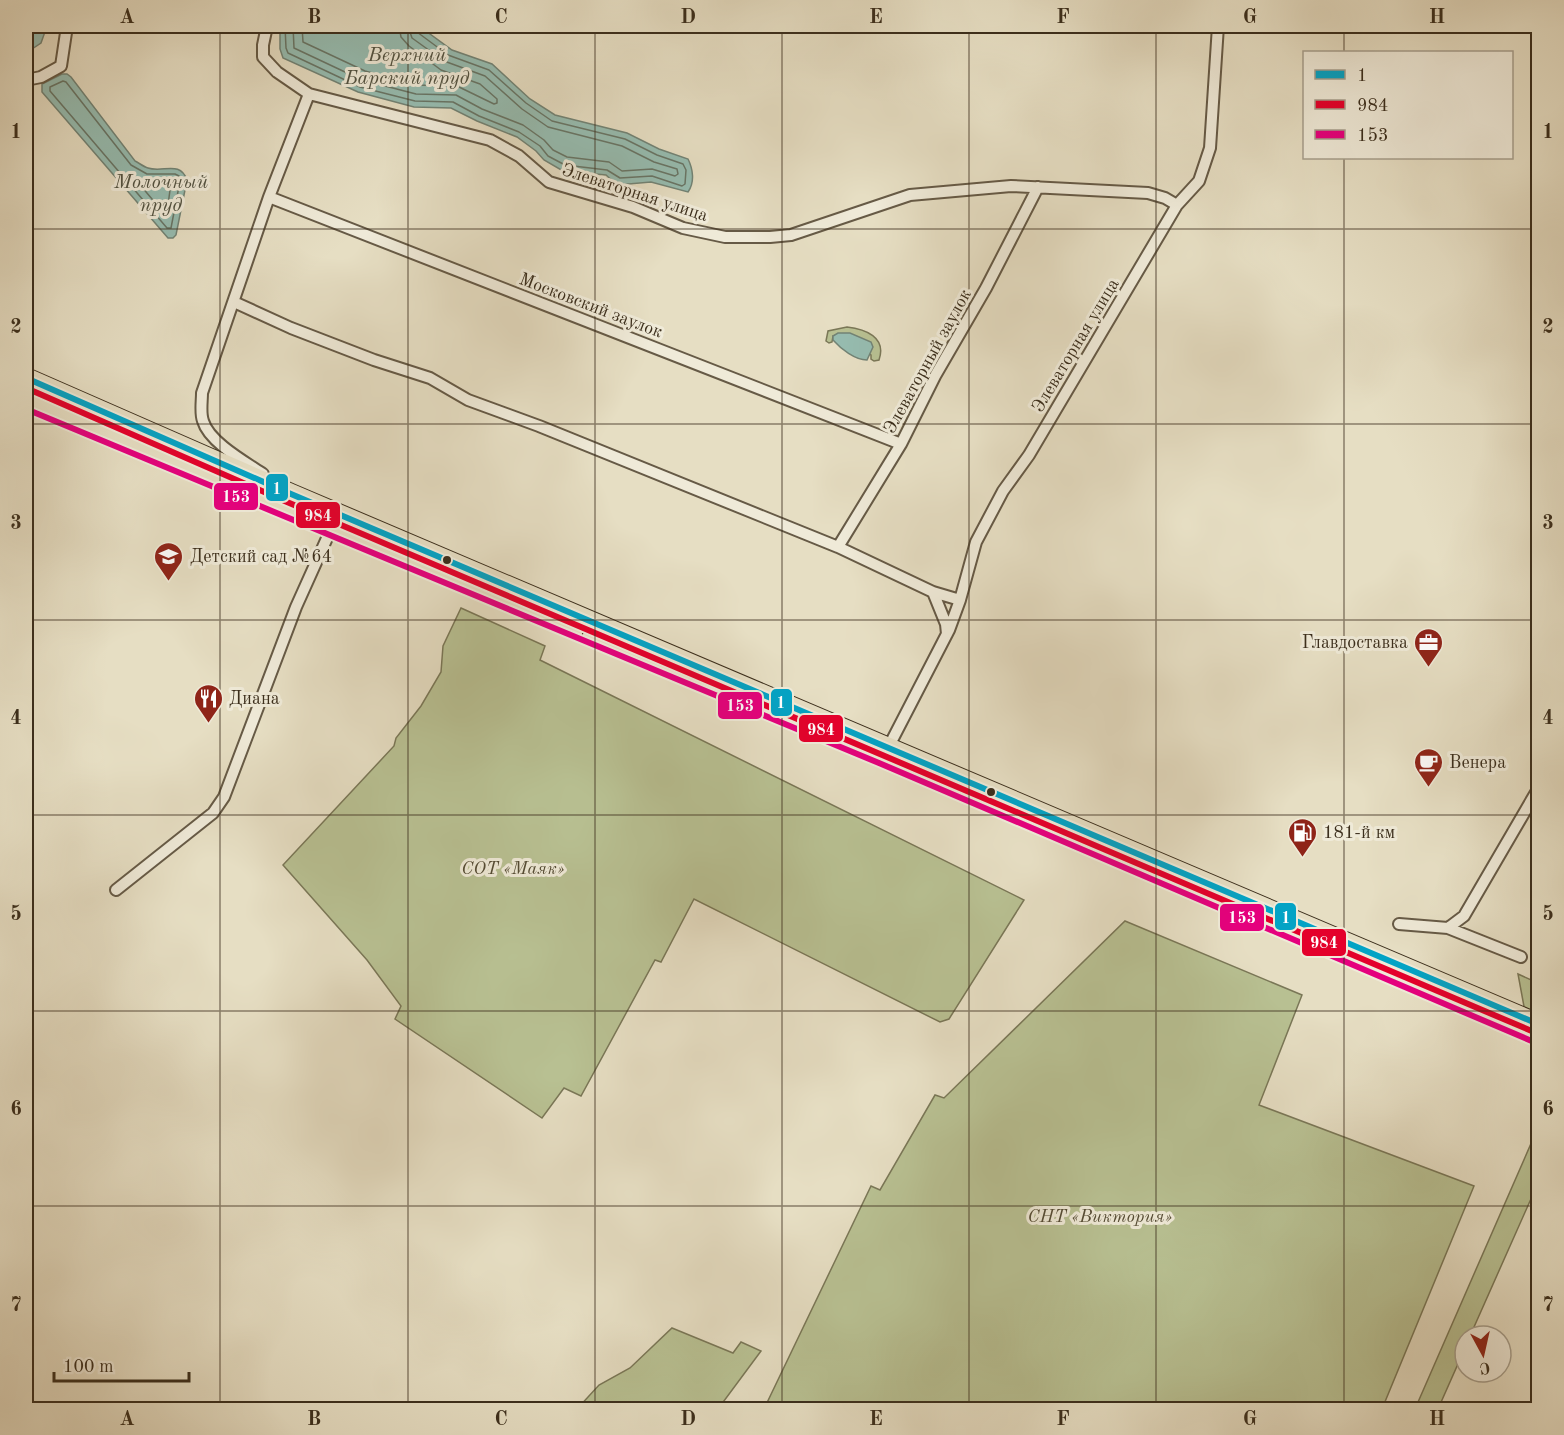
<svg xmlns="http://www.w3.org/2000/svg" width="1564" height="1435" font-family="'Old Standard TT',serif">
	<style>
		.green { fill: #b8c092; stroke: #7a7757; stroke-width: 1.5 }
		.water { fill: #96bcb0; stroke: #728375; stroke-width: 1.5 }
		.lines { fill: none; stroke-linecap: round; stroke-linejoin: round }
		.shore { stroke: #687566; stroke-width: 1.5 }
		.street-casing { stroke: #665a46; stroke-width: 14 }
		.highway-casing { stroke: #3b2e1c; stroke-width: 22 }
		.street { stroke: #efead8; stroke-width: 10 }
		.highway { stroke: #e6dec3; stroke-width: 20 }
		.bus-1-casing { stroke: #efead8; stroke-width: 10 }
		.bus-2-casing { stroke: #efead8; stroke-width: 10 }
		.bus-3-casing { stroke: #efead8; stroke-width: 10 }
		.bus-1 { stroke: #03a3c5; stroke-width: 6 }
		.bus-2 { stroke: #e4002b; stroke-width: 6 }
		.bus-3 { stroke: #e5007d; stroke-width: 6 }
		.grid { fill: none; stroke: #3b2e1c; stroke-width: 1.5; stroke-opacity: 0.55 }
		.bus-dot { fill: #3b2e1c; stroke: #efead8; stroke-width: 2 }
		.labels { text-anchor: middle; stroke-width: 6; stroke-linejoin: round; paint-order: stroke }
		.street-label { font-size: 18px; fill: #3b2e1c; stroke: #efead8 }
		.poi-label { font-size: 18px; fill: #3b2e1c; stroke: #efead8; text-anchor: start }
		.park-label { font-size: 18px; font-style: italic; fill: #544b34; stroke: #efead8 }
		.water-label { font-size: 20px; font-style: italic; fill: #525241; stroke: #efead8 }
		.line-badge { stroke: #efead8; stroke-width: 2 }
		.badge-label { font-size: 16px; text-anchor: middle; font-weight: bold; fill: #fff }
		.neatline { fill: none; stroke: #3b2e1c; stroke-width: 2 }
		.grid-label { font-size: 20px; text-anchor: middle; font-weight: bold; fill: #3b2e1c }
	</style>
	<rect width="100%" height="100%" fill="#e6dec3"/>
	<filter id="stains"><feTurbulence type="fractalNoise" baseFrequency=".00333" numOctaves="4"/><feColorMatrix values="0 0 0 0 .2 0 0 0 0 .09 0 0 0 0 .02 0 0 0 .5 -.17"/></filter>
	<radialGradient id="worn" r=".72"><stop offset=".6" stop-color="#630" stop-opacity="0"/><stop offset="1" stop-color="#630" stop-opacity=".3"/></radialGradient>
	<!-- green -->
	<path class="green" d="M847 327C865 329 887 337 879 360L874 361 871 359V355L833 336 832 342 829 343 826 341 828 331Z
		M461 608 545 646 540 660 1024 900 949 1019 940 1022 694 899 661 962 655 960 581 1096 564 1088 542 1118 395 1019 401 1006 367 960 283 865 394 746 396 738 421 706 441 672 443 646Z
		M1125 921 1302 995 1259 1105 1474 1186 1382 1409H764L871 1186 880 1190 935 1095 944 1098Z
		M1518 974 1538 983V1017L1525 1012Z
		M1538 1138V1183L1470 1336H1465V1348L1438 1409H1415L1533 1139Z
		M672 1328 733 1353 741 1342 761 1351 718 1409H577L599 1385 630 1368Z"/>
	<!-- water -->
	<path class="water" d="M26 26H47L41 43 32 49 26 46Z
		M280 26H419L452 50 492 64 530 99 555 115 627 133 659 149 688 159C693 169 695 182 688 192L651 182 617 185 606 175 563 171 544 160 536 151 517 137 477 121 451 108 414 107 358 92 283 58 280 49Z
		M62 74H67L71 77 135 161C139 163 144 167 148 168 163 173 180 160 187 180L176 235 173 238H168L42 92V84Z
		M838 333H850L871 342 873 347 867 360C855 360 841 349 833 340V336Z"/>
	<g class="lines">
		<!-- shore -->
		<path class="shore" d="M285 26 286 48 288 53 360 87 415 101 453 102 479 116 519 132 540 146 548 156 565 165 607 170 620 178 652 176 682 186 685 184 686 170 683 164 657 155 625 139 552 121 526 103 489 70 448 55 417 32 415 26
			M293 26 294 48 362 80 416 94 456 95 482 109 523 125 544 140 553 150 567 157 609 162 622 171 652 169 675 176 678 174 677 169 654 162 622 146 548 127 522 109 485 76 444 61 412 38 408 26
			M302 26 303 42 365 71 417 85 457 86 494 104 497 103V99L480 84 441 70 409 46 401 37 399 26
			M63 81 66 82 131 165 147 174H175L179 176 180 181 171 228H167L50 91V87Z
			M144 181 171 183 167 212H163L141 186 140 183Z"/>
		<defs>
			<path id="street" d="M26 80 41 77 61 66 67 26
				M309 94 490 140 519 156 549 182 633 207 683 228 725 237H770L791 235 910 195 1011 186 1148 193 1165 198 1177 205
				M269 197 901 444
				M234 302 291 328 374 360 430 378 468 400 539 426 838 547 933 592 960 600
				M263 474C245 462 209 442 203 421 200 413 202 402 202 393L269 197 309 94 277 72 263 57V45L267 26H264
				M838 547 901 444 935 376 986 288 1038 187
				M933 592 946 624 947 634
				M888 748 949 630 960 600 976 542 1003 491 1029 455 1177 205 1199 181 1210 148 1218 26
				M116 890 213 813 224 797 296 607 332 527
				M1399 924 1448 928 1521 957
				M1448 928 1464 916 1538 789"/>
			<path id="highway" d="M26 378 291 494 1538 1024
				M26 399 574 628"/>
		</defs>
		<!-- street casing -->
		<use href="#street" class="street-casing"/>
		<!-- highway casing -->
		<use href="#highway" class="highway-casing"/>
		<!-- street -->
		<use href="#street" class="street"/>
		<!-- highway -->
		<use href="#highway" class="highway"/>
		<defs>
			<path id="bus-1" d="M26 378 291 494 1538 1024"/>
			<path id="bus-2" d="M26 388 287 502 1534 1032"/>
			<path id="bus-3" d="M26 409 879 763 1534 1042"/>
		</defs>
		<!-- bus-1 casing -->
		<use href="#bus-1" class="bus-1-casing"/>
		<!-- bus-2 casing -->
		<use href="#bus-2" class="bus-2-casing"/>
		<!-- bus-3 casing -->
		<use href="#bus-3" class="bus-3-casing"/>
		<!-- bus-1 -->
		<use href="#bus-1" class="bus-1"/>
		<!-- bus-2 -->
		<use href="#bus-2" class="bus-2"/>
		<!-- bus-3 -->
		<use href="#bus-3" class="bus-3"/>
	</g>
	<!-- grid -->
	<path class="grid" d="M220 26V1410M408 26V1410M595 26V1410M782 26V1410M969 26V1410M1156 26V1410M1344 26V52M1344 158V1410M26 229H1538M26 424H1538M26 620H1538M26 815H1538M26 1011H1538M26 1206H1538"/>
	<!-- icons -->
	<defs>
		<symbol id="school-pin" viewBox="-11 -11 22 30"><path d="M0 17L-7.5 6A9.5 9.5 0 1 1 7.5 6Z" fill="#8f2418" stroke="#efead8"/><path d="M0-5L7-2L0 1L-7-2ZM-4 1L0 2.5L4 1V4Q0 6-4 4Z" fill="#fff"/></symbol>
		<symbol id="office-pin" viewBox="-11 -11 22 30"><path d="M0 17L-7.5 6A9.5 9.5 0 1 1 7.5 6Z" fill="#8f2418" stroke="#efead8"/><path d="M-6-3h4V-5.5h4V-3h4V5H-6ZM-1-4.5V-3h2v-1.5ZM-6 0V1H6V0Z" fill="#fff"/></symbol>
		<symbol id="restaurant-pin" viewBox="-11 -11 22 30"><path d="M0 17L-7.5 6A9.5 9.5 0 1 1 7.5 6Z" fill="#8f2418" stroke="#efead8"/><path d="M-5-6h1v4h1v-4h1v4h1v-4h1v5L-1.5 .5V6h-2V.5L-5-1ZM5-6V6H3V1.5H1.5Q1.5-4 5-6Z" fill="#fff"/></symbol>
		<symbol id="cafe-pin" viewBox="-11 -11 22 30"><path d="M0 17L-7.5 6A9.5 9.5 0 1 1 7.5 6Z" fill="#8f2418" stroke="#efead8"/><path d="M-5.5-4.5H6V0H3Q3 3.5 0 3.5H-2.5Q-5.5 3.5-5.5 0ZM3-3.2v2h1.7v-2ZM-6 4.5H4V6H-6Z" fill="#fff"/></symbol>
		<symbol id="fuel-pin" viewBox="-11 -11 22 30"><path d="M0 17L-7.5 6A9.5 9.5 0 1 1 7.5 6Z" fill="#8f2418" stroke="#efead8"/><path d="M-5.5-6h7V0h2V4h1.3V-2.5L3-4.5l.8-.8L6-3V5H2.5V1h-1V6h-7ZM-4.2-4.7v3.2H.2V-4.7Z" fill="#fff"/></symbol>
	</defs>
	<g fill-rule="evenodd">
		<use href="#school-pin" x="152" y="540" width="33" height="45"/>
		<use href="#office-pin" x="1412" y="626" width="33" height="45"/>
		<use href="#restaurant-pin" x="192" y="682" width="33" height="45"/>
		<use href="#cafe-pin" x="1412" y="746" width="33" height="45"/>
		<use href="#fuel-pin" x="1286" y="816" width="33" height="45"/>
	</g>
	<!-- markers -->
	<g class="bus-dot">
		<circle cx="447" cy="560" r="5"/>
		<circle cx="991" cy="792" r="5"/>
	</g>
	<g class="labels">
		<!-- street labels -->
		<g class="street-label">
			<text transform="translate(635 192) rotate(18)" y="6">Элеваторная улица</text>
			<text transform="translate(591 305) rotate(21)" y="6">Московский заулок</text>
			<text transform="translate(1075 345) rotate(-59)" y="6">Элеваторная улица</text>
			<text transform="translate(927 361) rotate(-61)" y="6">Элеваторный заулок</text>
		</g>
		<!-- poi labels -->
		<g class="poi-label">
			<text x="190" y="562">Детский сад №64</text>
			<text x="1408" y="648" text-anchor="end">Главдоставка</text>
			<text x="229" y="704">Диана</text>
			<text x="1449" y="768">Венера</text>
			<text x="1323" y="838">181-й км</text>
		</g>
		<!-- park labels -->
		<g class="park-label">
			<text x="513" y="874">СОТ «Маяк»</text>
			<text x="1100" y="1222">СНТ «Виктория»</text>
		</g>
		<!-- water labels -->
		<g class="water-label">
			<text x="407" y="61">Верхний<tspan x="407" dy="23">Барский пруд</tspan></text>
			<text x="161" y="188">Молочный<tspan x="161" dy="23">пруд</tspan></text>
		</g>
	</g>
	<g class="line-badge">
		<rect x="265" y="473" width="24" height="29" rx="6" fill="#03a3c5"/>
		<rect x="213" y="482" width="46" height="29" rx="6" fill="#e5007d"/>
		<rect x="295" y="501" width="46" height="28" rx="6" fill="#e4002b"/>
		<rect x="770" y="688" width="23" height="29" rx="6" fill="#03a3c5"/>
		<rect x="717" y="691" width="46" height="29" rx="6" fill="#e5007d"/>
		<rect x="798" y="714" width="46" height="29" rx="6" fill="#e4002b"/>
		<rect x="1274" y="902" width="23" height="29" rx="6" fill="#03a3c5"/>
		<rect x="1219" y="903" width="46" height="29" rx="6" fill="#e5007d"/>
		<rect x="1301" y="928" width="46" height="29" rx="6" fill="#e4002b"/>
	</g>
	<g class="badge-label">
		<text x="277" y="494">1</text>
		<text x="236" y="502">153</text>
		<text x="318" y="521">984</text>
		<text x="781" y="708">1</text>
		<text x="740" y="711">153</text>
		<text x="821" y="735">984</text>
		<text x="1286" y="923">1</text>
		<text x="1242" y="923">153</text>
		<text x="1324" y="948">984</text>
	</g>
	<!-- margin -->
	<rect width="1564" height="1435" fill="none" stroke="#e6dec3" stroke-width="66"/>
	<!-- legend -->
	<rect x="1303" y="51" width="210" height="108" fill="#efead8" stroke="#a79f8d" stroke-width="1.5"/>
	<rect x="1315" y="70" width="30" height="9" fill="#03a3c5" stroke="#a79f8d" stroke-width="1.5"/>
	<text x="1357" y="81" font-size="18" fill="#3b2e1c">1</text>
	<rect x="1315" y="100" width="30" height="9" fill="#e4002b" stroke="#a79f8d" stroke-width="1.5"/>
	<text x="1357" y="111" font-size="18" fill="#3b2e1c">984</text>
	<rect x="1315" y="130" width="30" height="9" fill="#e5007d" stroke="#a79f8d" stroke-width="1.5"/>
	<text x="1357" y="141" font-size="18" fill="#3b2e1c">153</text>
	<!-- north arrow -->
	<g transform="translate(1483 1354) rotate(172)"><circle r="28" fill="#efead8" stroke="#a79f8d" stroke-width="1.5"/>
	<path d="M0-4.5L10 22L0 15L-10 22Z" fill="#8f2418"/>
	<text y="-9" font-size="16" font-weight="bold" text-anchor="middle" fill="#3b2e1c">С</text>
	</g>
	<!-- scale -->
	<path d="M54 1372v9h135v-9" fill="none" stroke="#3b2e1c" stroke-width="3"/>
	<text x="63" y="1372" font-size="18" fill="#3b2e1c" stroke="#efead8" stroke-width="4.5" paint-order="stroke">100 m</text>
	<rect x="33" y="33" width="1498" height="1369" class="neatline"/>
	<g class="grid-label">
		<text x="127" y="23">A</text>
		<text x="314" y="23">B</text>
		<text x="501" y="23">C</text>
		<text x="688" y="23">D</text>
		<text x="876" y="23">E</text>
		<text x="1063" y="23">F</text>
		<text x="1250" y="23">G</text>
		<text x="1437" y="23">H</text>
		<text x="16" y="138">1</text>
		<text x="1548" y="138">1</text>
		<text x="16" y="333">2</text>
		<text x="1548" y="333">2</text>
		<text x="16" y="529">3</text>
		<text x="1548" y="529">3</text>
		<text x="16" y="724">4</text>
		<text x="1548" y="724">4</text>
		<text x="16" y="920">5</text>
		<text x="1548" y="920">5</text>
		<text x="16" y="1115">6</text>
		<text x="1548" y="1115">6</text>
		<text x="16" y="1311">7</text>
		<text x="1548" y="1311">7</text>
		<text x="127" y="1425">A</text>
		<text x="314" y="1425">B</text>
		<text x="501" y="1425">C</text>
		<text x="688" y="1425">D</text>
		<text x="876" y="1425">E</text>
		<text x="1063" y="1425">F</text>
		<text x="1250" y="1425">G</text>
		<text x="1437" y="1425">H</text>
	</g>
	<rect width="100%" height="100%" filter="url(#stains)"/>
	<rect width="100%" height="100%" fill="url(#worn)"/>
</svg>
